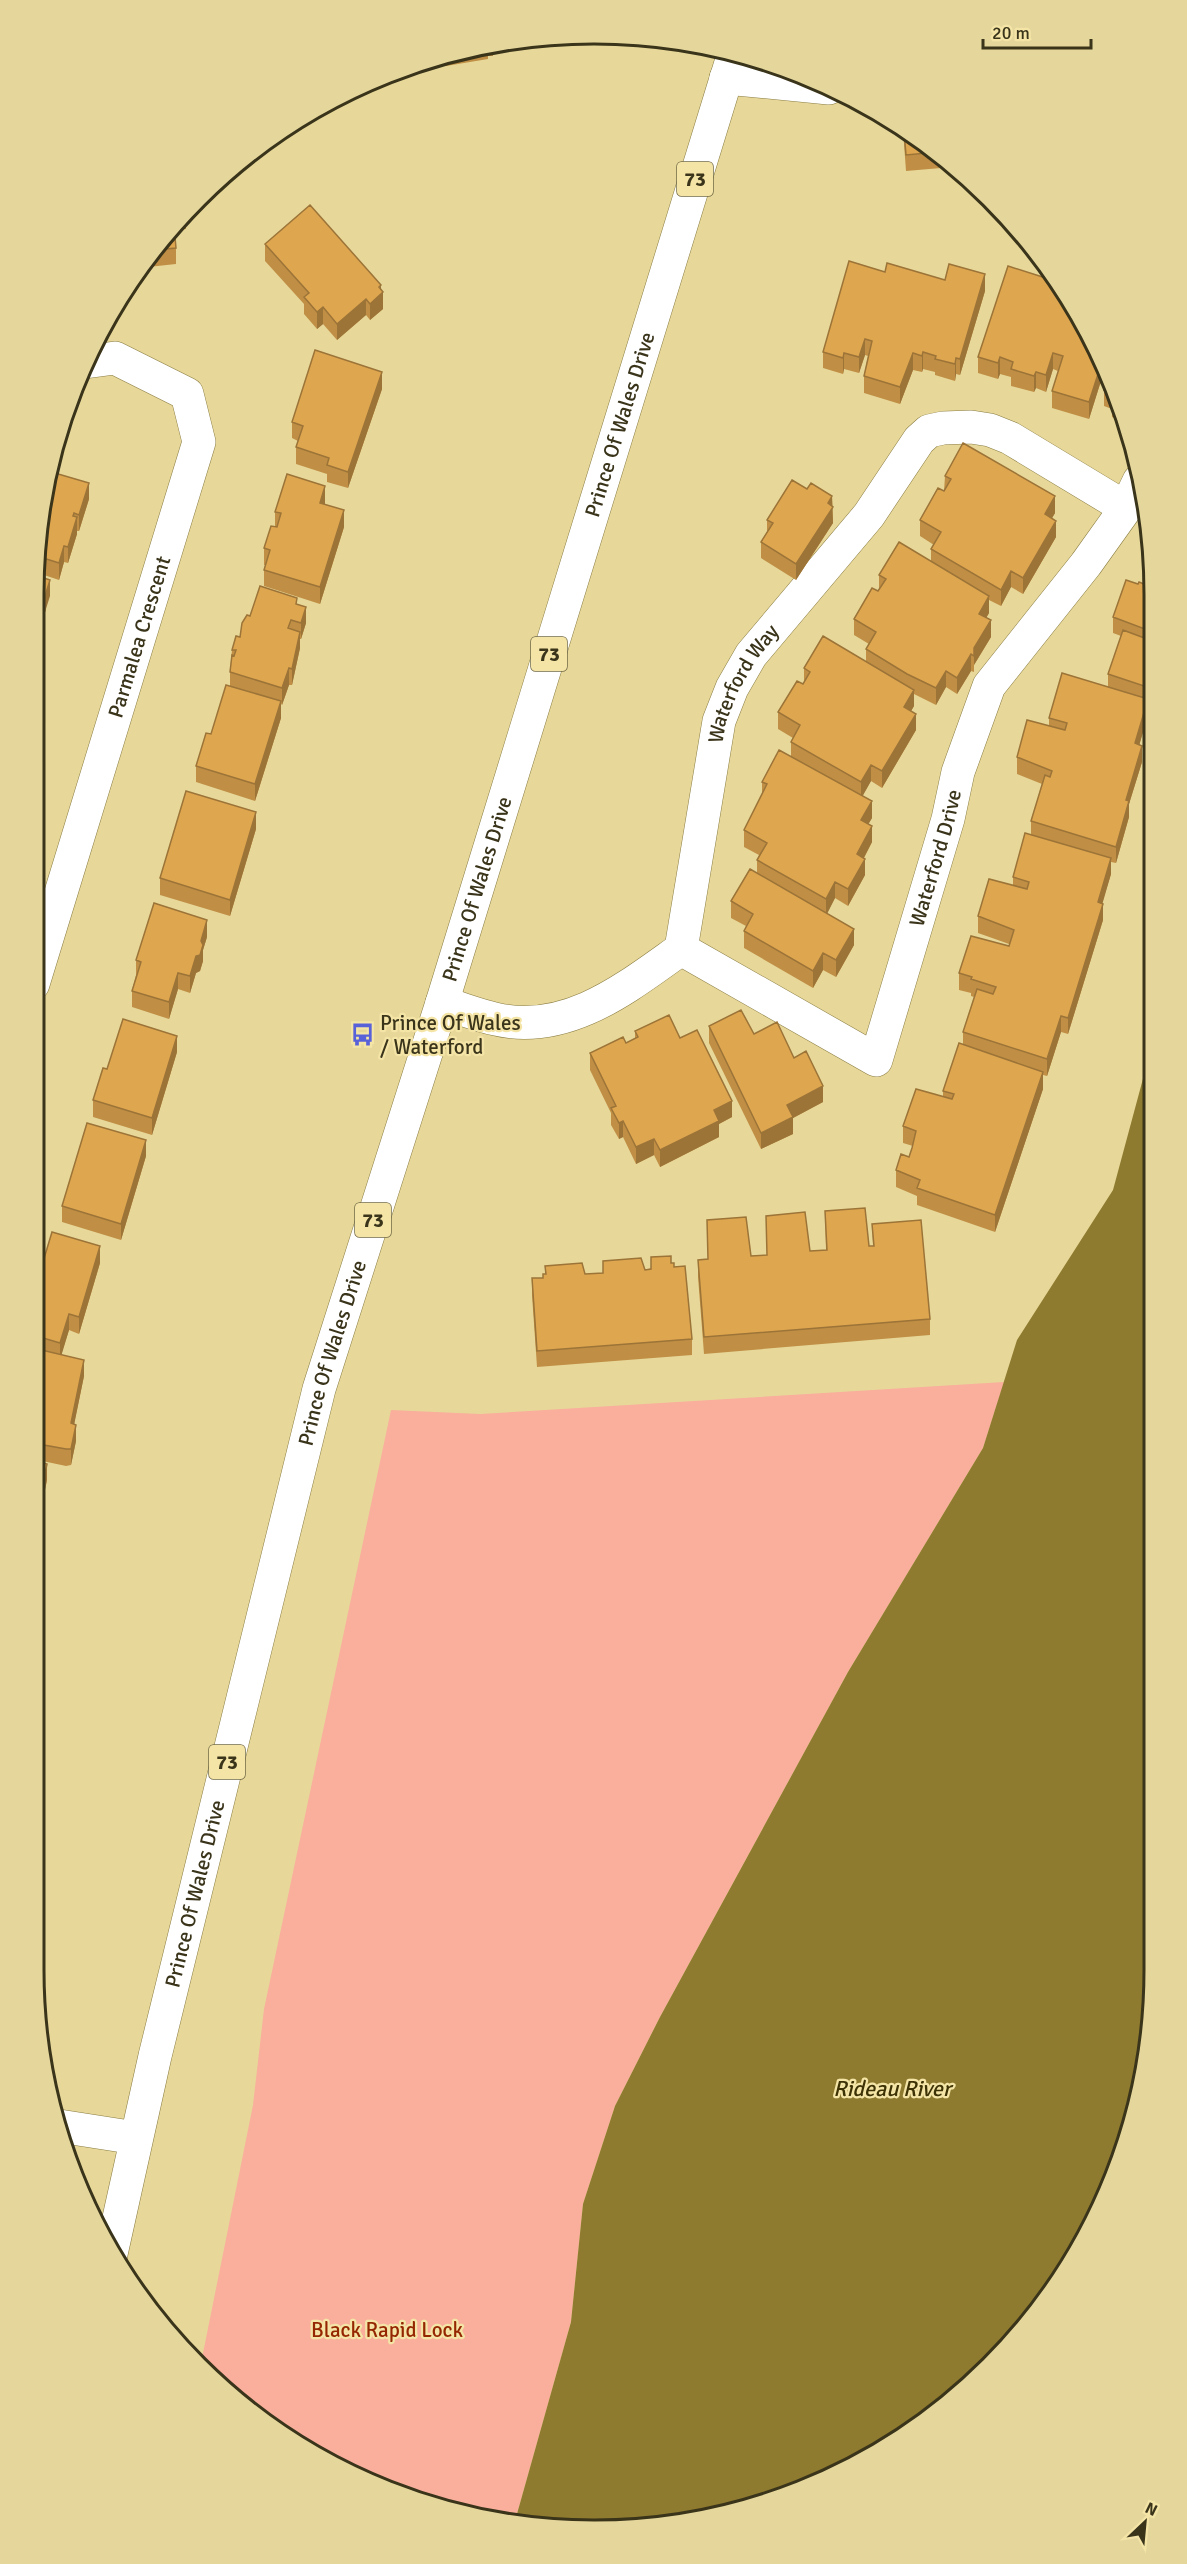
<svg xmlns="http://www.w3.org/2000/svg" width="1187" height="2564" font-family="Signika,sans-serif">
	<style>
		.green { fill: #f9af9c }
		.water { fill: #8e7b2f }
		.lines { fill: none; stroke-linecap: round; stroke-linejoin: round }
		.street-casing { stroke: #8a7c41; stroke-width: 34 }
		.secondary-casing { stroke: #8a7c41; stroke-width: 34 }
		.primary-casing { stroke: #8a7c41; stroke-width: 34 }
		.street { stroke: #fff; stroke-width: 33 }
		.secondary { stroke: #fff; stroke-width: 33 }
		.primary { stroke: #fff; stroke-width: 33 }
		.wall { fill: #c08f45 }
		.shaded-wall { fill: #9c7438 }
		.building { fill: #dfa650; stroke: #9c7438; stroke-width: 1.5 }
		.labels { text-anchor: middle; stroke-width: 4.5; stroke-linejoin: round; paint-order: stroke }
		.shield { fill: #f4e5a7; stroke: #726945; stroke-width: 1.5 }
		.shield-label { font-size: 20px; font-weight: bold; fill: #3a341b }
		.street-label { font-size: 21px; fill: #3a341b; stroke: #f4e5a7 }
		.poi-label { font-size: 21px; fill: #3a341b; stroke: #f4e5a7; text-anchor: start }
		.park-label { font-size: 21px; fill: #952602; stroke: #f4e5a7 }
		.water-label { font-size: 22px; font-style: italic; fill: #3c3205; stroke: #f4e5a7 }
		.rim { fill: none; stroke: #3a341b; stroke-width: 3 }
	</style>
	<rect width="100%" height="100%" fill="#e7d89a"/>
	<!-- green -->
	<path class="green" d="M1004 1382 983 1448 848 1672 660 2017 615 2106 583 2204 571 2322 515 2521 484 2520 314 2456 201 2363 253 2105 264 2009 391 1410 480 1414Z"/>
	<!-- water -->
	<path class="water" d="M1151 1049 1154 1971 1143 2080 1111 2185 1015 2340 873 2456 773 2501 667 2526 515 2521 571 2322 583 2204 615 2106 660 2017 848 1672 983 1448 1017 1340 1113 1190Z"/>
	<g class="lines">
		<defs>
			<g id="street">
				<path d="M726 78 829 88"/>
				<path id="s1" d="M681 949 876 1060 948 819 958 772 989 686 1086 564 1126 508 1139 481"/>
				<path id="s2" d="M33 984 199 442 187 394 115 358 85 362"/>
				<path id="s3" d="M442 1003C460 1008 477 1015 495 1019 567 1036 626 988 681 949L719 721 732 688 751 655 869 515 919 440 929 431 943 428 971 427 990 430 1010 438 1126 508"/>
			</g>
			<path id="secondary" d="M59 2126 136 2138"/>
			<g id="primary">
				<path id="s4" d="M111 2254 155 2056 319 1389 442 1003 734 53"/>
			</g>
		</defs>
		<!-- street casing -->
		<use href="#street" class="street-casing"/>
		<!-- secondary casing -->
		<use href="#secondary" class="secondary-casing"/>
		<!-- primary casing -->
		<use href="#primary" class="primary-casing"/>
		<!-- street -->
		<use href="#street" class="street"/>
		<!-- secondary -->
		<use href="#secondary" class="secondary"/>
		<!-- primary -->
		<use href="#primary" class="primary"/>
	</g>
	<!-- wall -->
	<path class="wall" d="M493 43V56H488V59L446 66 445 63 440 64 439 57 484 44Z
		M903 130 934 149 953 167 906 171Z
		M186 211V229L174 230 176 248V264L139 268Z
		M265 244 381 289 383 309 370 320 366 315 337 340 323 324 317 329 304 314V304L265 261Z
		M885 272 945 280 985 291 960 375 956 374 955 381 935 375V372L923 369 922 372 913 370 900 404 864 393V376L868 356 865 355 859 373 844 369 843 374 823 368V352Z
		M1055 281 1111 379 1122 421 1112 417V409L1104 406V390L1105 386 1100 384 1089 419 1052 408V391L1058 371 1053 369 1046 392 1036 388 1034 392 1011 386V377L1000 374 998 379 978 373V357Z
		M382 389 348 488 327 482V474L296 464V447L298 441 292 438V422Z
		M945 476 1055 513 1052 518 1056 537 1023 594 1011 587 1001 606 989 600V613L986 618 991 637 974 665V672L971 671 957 694 946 687 936 705 914 694V706L911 711 916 730 882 788 871 781 862 796 872 818 868 824 872 842 864 858 865 875 848 906 835 898 827 913 854 945 836 977 823 970 813 988 744 948V931L746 926 731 918V901L757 873V860L759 855 744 847V830L762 795V782L791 756V742L793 738 778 729V712L803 684 804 682V668L866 662V649L869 644 854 635V619L879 589V575L931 562V549L934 545 920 536V520L944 491Z
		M44 484 89 499 79 531H77V534L68 563 64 562 59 580 35 572Z
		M807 489 832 496 833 523 796 580 761 558V542L767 532V520Z
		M325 503V504L344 527 320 604 264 586V570L265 565H264V548L275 527V512Z
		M1138 584 1149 586 1150 705 1148 704V715L1139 745 1142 762 1129 804V817L1116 863 1111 862V874L1102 903 1103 920 1068 1034 1061 1032 1047 1076 1043 1075V1089L995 1232 917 1205V1196L896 1187V1170L909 1157 913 1146 903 1143V1126L943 1097V1091L963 1044V1032L974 997 971 996V993L959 990V973L1009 946V944L978 933V916L1013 885V877L1031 835V821L1042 784 1017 774V757L1049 726V718L1108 687V674L1121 636 1113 633V617Z
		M297 604 306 623 301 639H300V648L292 685H289L282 705 281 704V718L255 801 196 782V766L211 734 230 686V672L232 650 240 637 250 616Z
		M256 829 230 916 160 895V878Z
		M207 937 203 950V961L200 971 196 973 190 993 178 989 169 1019 132 1007V991L136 975V960Z
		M709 1026 754 1034 794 1058 823 1102 793 1118V1134L761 1149 709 1043Z
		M635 1031 680 1038 732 1117 719 1124V1137L660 1167 654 1155 636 1164 623 1137 619 1139 611 1125V1113L590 1070V1053L626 1043 635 1038Z
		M177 1052 152 1135 93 1117V1100Z
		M146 1156 121 1240 62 1222V1206Z
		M825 1211 869 1246H873L872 1224 930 1319V1335L704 1354 698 1277V1260L708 1259 707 1220 751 1256 767 1255 766 1216 810 1251 826 1250Z
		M100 1263 79 1334 69 1330 61 1355 84 1376 74 1424 76 1441 71 1465 66 1466 33 1459V1295Z
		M671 1263 674 1267 692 1339V1355L537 1367 532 1295V1278H543V1274H545V1266L585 1274 645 1270Z
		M33 1460 47 1480 34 1542H33Z"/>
	<!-- shaded-wall -->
	<path class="shaded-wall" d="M985 274V291L960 375V359Z
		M381 285V294L383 292V309L370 320V304Z
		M366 299V315L337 340V324Z
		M323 307V324L317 329V312Z
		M865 339V355L859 373V357Z
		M923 352V369L922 372V356Z
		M844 353V369L843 374V358Z
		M913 353V370L900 404V387Z
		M1053 353V369L1046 392V375Z
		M1000 357V374L998 379V363Z
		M956 358V374L955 381V364Z
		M1100 368V384L1089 419V402Z
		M382 372V389L348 488V472Z
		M1036 372V388L1034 392V376Z
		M89 483V499L79 531V515Z
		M325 486V503L320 519V503Z
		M832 496 833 523 796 580V564L828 503Z
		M1055 496V513L1045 530V514Z
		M344 510V527L320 604V587Z
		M74 513V527L77 517V534L68 563V547Z
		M1056 521V537L1023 594V578Z
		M64 546V562L59 580V563Z
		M1011 571V587L1001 606V590Z
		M50 580V596L45 612V626L33 666V649L41 609Z
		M989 596V613L979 630V614Z
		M306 607V623L301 639V623Z
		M991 620V637L974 665V672V648Z
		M300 632V648L292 685V669Z
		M971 654V671L957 694V678Z
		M289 668V685L282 705V688Z
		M946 671V687L936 705V688Z
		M914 690V706L904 723V707Z
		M1148 699V715L1135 760V743Z
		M281 701V718L255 801V784Z
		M916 714V730L882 788V771Z
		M1142 746V762L1129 804V817L1116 863V847L1126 800Z
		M871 765V781L861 799V782Z
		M872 801V818L861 837V820Z
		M256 812V829L230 916V900Z
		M872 826V842L857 871V854Z
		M1111 858V874L1098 919V902Z
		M865 859V875L848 906V889Z
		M835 882V898L826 916V899Z
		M1103 904V920L1068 1034V1018Z
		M207 920V937L203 950V961L200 971 196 973 190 993V976Z
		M854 929V945L836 977V960Z
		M823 953V970L813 988V971Z
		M178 973V989L169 1019V1002Z
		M1061 1016V1032L1047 1076V1059Z
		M177 1036V1052L152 1135V1118Z
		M1043 1072V1089L995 1232V1215Z
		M823 1086V1102L793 1118V1134L761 1149V1133L787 1105Z
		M732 1101V1117L719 1124V1137L660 1167V1150L714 1110Z
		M623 1121V1137L619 1139V1123Z
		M654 1139V1155L636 1164V1147Z
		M146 1140V1156L121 1240V1224Z
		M100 1246V1263L79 1334V1317Z
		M69 1314V1330L60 1360V1343Z
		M84 1360V1376L71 1440V1423Z
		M76 1425V1441L71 1465V1449Z
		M47 1464V1480L34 1542V1525Z"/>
	<!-- building -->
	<path class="building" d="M904 131 934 149 938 152 906 155Z
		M310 205 381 285 379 287 383 292 370 304 366 299 337 324 323 307 317 312 304 297 309 293 265 244Z
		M174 226 176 248 154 250Z
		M849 261 885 272 887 263 945 280 949 264 985 274 960 359 956 358 955 364 935 359 936 356 923 352 922 356 913 353 900 387 864 376 872 341 865 339 859 357 844 353 843 358 823 352Z
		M1008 266 1055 281 1106 370 1100 368 1089 402 1052 391 1063 356 1053 353 1046 375 1036 372 1034 376 1011 369 1013 362 1000 357 998 363 978 357Z
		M315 350 382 372 348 472 327 465 329 458 296 447 303 426 292 422Z
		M1109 375 1111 379 1118 402 1112 400 1114 393 1104 390Z
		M963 443 1055 496 1045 514 1056 521 1023 578 1011 571 1001 590 931 549 941 532 920 520 938 488 944 491 951 479 945 476Z
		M48 471 89 483 79 515 74 513 73 516 77 517 68 547 64 546 59 563 37 556 44 484Z
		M287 474 325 486 320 503 344 510 320 587 264 570 270 550 264 548 271 526 277 527 281 513 275 512Z
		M792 480 807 489 811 483 832 496 828 503 833 507 796 564 761 542 773 523 767 520Z
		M899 542 989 596 979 614 991 620 974 648V656L971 654 957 678 946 671 936 688 907 674 866 649 876 632 854 619 872 588 878 591 886 579 879 575Z
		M35 575 50 580 41 609 45 610 33 649V593Z
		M1126 580 1138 584 1139 582 1149 586 1150 631 1113 617Z
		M260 586 297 598 296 604 306 607 301 623 291 620 288 628 300 632 292 669 289 668 282 688 230 672 232 655 234 656 236 650H232L236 636 240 637 242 623 247 615 250 616Z
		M1123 630 1147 639 1150 633V688L1108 674Z
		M823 636 914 690 904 707 916 714 882 771 871 765 861 782 791 742 800 725 778 712 797 681 803 684 810 672 804 668Z
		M1062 673 1148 699 1135 743 1142 746 1126 800 1129 801 1116 847 1031 821 1045 775 1050 777 1052 771 1017 757 1027 720 1065 730 1067 723 1049 718Z
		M226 685 281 701 255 784 196 766 206 733 211 734Z
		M779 750 872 801 861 820 872 826 857 854 865 859 848 889 835 882 826 899 757 860 767 843 744 830 767 784 762 782Z
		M186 791 256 812 230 900 160 878Z
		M1025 833 1111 858 1098 902 1103 904 1068 1018 1061 1016 1047 1059 963 1032 977 989 993 994 996 987 971 979 972 977 959 973 971 936 1009 946 1014 930 978 916 989 879 1027 889 1029 882 1013 877Z
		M750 869 854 929 836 960 823 953 813 971 744 931 753 914 731 901Z
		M154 903 207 920 201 941 203 945 200 955 196 956 190 976 178 973 169 1002 132 991 141 962 136 960Z
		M741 1010 754 1034 777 1022 794 1058 806 1051 823 1086 787 1105 793 1117 761 1133 709 1026Z
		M669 1015 680 1038 697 1030 732 1101 714 1110 719 1121 660 1150 654 1139 636 1147 623 1121 619 1123 611 1108 616 1106 590 1053 623 1037 626 1043 638 1037 635 1031Z
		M123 1019 177 1036 152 1118 93 1100 103 1068 107 1069Z
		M959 1043 1043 1072 995 1215 917 1188 920 1180 896 1170 901 1154 909 1157 912 1148 916 1131 903 1126 916 1089 952 1099 954 1094 943 1091Z
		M87 1123 146 1140 121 1224 62 1206Z
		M865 1208 869 1246H874L872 1224 921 1220 930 1319 704 1337 698 1260 708 1259 707 1220 746 1217 751 1256 767 1255 766 1216 805 1212 810 1251 827 1250 825 1211Z
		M52 1232 100 1246 79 1317 69 1314 60 1343 33 1335V1295Z
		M671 1256V1263H674V1267L685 1266 692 1339 537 1351 532 1278H543V1274H546L545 1266 582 1263 585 1274 603 1273V1261L641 1258 645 1270 651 1269V1257Z
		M33 1348 84 1360 71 1423 76 1425 71 1449H66L33 1443Z
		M33 1460 47 1464 34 1525H33Z"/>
	<!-- icons -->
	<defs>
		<symbol id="bus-bare" viewBox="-9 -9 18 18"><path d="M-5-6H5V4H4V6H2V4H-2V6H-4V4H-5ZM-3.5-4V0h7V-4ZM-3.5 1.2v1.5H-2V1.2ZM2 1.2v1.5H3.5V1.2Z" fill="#5861d8" stroke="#f4e5a7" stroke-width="2.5" paint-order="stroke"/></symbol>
	</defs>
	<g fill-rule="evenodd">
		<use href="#bus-bare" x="346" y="1018" width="33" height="33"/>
	</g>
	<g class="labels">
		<!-- shield labels -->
		<g class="shield">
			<rect x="677" y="162" width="36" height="34" rx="4.5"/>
			<rect x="531" y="637" width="36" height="34" rx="4.5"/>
			<rect x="355" y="1203" width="36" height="34" rx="4.5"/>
			<rect x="209" y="1745" width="36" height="34" rx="4.5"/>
		</g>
		<g class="shield-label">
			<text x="695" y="186">73</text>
			<text x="549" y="661">73</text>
			<text x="373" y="1227">73</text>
			<text x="227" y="1769">73</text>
		</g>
		<!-- street labels -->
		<g class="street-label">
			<text dy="7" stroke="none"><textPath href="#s4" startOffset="1900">Prince Of Wales Drive</textPath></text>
			<text dy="7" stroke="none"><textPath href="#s2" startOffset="363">Parmalea Crescent</textPath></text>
			<text dy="7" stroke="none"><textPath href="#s3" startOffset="536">Waterford Way</textPath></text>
			<text dy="7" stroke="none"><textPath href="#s1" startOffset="435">Waterford Drive</textPath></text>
			<text dy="7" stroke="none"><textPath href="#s4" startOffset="1414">Prince Of Wales Drive</textPath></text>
			<text dy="7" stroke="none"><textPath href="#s4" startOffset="928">Prince Of Wales Drive</textPath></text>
			<text dy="7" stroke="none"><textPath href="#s4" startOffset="370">Prince Of Wales Drive</textPath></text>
		</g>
		<!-- poi labels -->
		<g class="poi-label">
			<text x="380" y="1030">Prince Of Wales<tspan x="380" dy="24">/ Waterford</tspan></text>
		</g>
		<!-- park labels -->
		<g class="park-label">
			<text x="387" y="2337">Black Rapid Lock</text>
		</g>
		<!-- water labels -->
		<g class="water-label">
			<text x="892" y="2096">Rideau River</text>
		</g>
	</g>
	<!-- crop -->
	<path d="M0 0H1187V2564H0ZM594 44H594A550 550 0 0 1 1144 594V1970A550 550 0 0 1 594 2520H594A550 550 0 0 1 44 1970V594A550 550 0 0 1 594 44Z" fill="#e5d79c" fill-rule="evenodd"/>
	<path class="rim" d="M594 44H594A550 550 0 0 1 1144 594V1970A550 550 0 0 1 594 2520H594A550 550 0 0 1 44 1970V594A550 550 0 0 1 594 44Z"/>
	<!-- north arrow -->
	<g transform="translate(1145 2522) rotate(26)" stroke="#f4e5a7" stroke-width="4.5" paint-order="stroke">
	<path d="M0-4.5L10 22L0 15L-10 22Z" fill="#3a341b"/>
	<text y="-9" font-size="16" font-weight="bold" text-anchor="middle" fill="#3a341b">N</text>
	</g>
	<!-- scale -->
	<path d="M983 39v9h108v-9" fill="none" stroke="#3a341b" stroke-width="3"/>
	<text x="992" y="39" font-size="18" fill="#3a341b" stroke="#f4e5a7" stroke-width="4.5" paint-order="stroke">20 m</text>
</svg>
